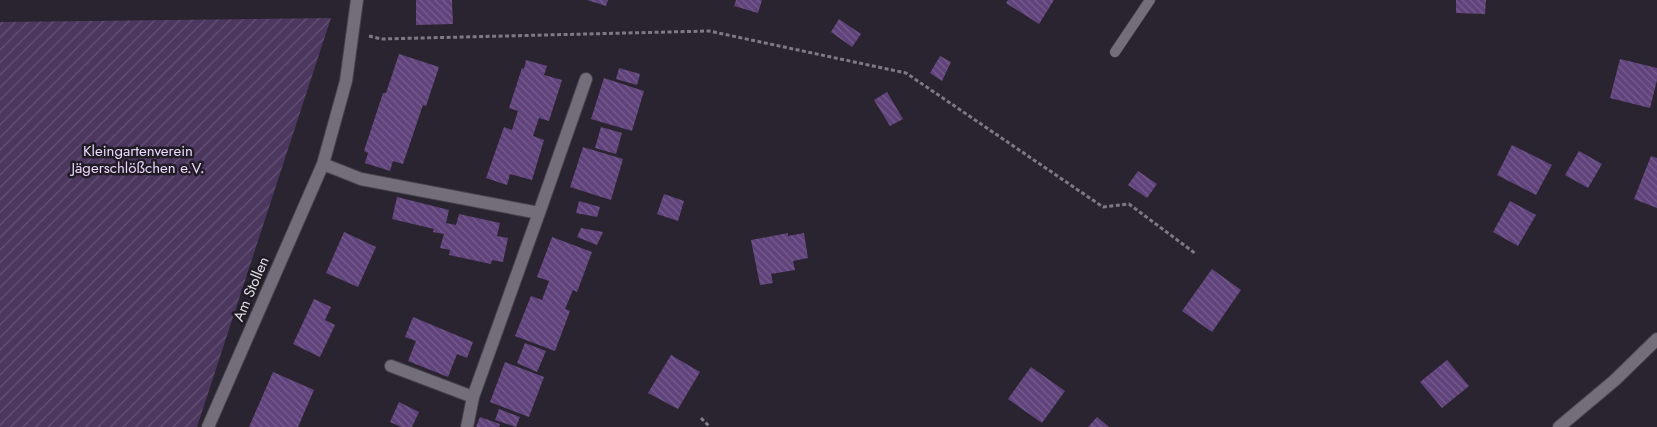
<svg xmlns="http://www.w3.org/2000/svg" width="1657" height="427" font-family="Jost,sans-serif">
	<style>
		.garden { fill: url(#garden-furrows) }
		.building { fill: url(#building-back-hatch) }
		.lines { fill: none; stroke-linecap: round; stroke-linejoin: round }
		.service-casing { stroke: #47434c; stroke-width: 11 }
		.minor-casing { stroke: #47434c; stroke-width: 14 }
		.secondary-casing { stroke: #47434c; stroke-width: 14 }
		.path { stroke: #7e7a83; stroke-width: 3; stroke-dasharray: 4 2.5; stroke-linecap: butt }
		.service { stroke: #746e7b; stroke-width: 10 }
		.minor { stroke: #746e7b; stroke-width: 12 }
		.secondary { stroke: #746e7b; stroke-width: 12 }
		.labels { text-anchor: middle; stroke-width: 5; stroke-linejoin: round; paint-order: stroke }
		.park-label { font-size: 15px; fill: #ead9fc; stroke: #201b25 }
		.street-label { font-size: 15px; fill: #dedbe2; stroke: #201b25 }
	</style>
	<defs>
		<pattern id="garden-furrows" width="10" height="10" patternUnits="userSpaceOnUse" patternTransform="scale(1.25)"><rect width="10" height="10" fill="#4c375f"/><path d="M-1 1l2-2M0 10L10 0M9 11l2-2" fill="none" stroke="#655376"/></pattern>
		<pattern id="building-back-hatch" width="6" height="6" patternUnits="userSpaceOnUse" patternTransform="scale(1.25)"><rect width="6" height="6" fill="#61437c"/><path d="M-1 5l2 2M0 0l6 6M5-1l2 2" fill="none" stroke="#775e8e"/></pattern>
	</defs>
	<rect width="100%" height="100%" fill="#29242f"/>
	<!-- garden -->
	<path class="garden" d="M331 18 197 427H0V22Z"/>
	<!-- building -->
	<path class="building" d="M416 0H452L453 24 416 25Z
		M587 0H608L606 6Z
		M736 0H762L758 13 734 6Z
		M1008 0H1054L1039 24 1006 3Z
		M1456 0H1486L1485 14 1456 13Z
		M839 19 861 34 852 47 831 32Z
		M399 54 439 67 426 106 423 105 403 164 393 161 390 171 365 163 368 153 364 151 383 93H386Z
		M940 56 951 62 942 81 930 73Z
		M1620 59 1657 68V80L1650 108 1610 98Z
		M526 60 547 66 544 75 562 80 549 121 539 118 533 136 544 140 532 180 510 174 507 185 486 178 504 127 512 130 518 111 509 108 522 68 524 69Z
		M619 68 640 74 637 85 616 79Z
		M604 78 644 91 632 131 591 119Z
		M887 92 903 119 890 126 874 100Z
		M601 127 622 133 616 154 595 148Z
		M1512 145 1552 165 1536 195 1497 175Z
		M583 147 623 159 611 200 570 187Z
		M1579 151 1602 164 1588 188 1565 175Z
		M1651 156 1657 158V208L1634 199Z
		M1138 171 1157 184 1147 198 1128 185Z
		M664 194 684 201 678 221 657 214Z
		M397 197 449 210 446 223 456 225 459 214 500 223 497 236 508 238 503 262 492 260 491 264 449 255 450 250 440 248 444 234 433 232 434 229 392 219Z
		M579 201 600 207 597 217 576 213Z
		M1510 201 1536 215 1518 246 1493 232Z
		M581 228 603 232 597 245 577 237Z
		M344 232 376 247 358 287 326 273Z
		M788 233V236L804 233 808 258 793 261 795 270 771 274 773 283 760 285 751 240Z
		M552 237 592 252 577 292 573 290 565 309 570 311 555 351 515 336 531 296 542 300 549 281 537 277Z
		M1212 269 1241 290 1212 332 1182 311Z
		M314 299 331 307 325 320 335 325 320 357 293 344Z
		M413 317 473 342 467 358 457 354 448 377 408 361 416 341 405 337Z
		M525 343 546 351 537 372 517 363Z
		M671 355 700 372 678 409 648 393Z
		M1447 360 1469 386 1442 408 1420 382Z
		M505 362 544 377 529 417 490 402Z
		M1031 367 1065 391 1042 423 1008 399Z
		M273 372 314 390 298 427H249Z
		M399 402 419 412 412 427H401L390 422Z
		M499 409 520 417 516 427 495 420Z
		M480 417 500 424 499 427H476Z
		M1097 417 1109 427H1088Z"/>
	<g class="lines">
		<defs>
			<path id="service" d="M1115 52 1150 0"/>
			<path id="minor" d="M323 164 361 179 539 213 473 397 467 427
				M539 213 586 79
				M391 366 473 397
				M208 427 323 164 346 81 357 0"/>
			<path id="secondary" d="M1559 427 1615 380 1657 339"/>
		</defs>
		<!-- service casing -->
		<use href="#service" class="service-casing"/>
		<!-- minor casing -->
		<use href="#minor" class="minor-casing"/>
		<!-- secondary casing -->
		<use href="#secondary" class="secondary-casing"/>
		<!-- path -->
		<path class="path" d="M369 36 381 39 709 31 906 73 1103 207 1129 204 1196 254
			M701 418 710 427"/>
		<!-- service -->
		<use href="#service" class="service"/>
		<!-- minor -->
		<use href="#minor" class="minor"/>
		<!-- secondary -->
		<use href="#secondary" class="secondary"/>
	</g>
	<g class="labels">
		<!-- park labels -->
		<g class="park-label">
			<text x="138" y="156">Kleingartenverein<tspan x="138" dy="17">Jägerschlößchen e.V.</tspan></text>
		</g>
		<!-- street labels -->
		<g class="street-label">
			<text transform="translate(251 289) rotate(-67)" y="5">Am Stollen</text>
		</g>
	</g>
</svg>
